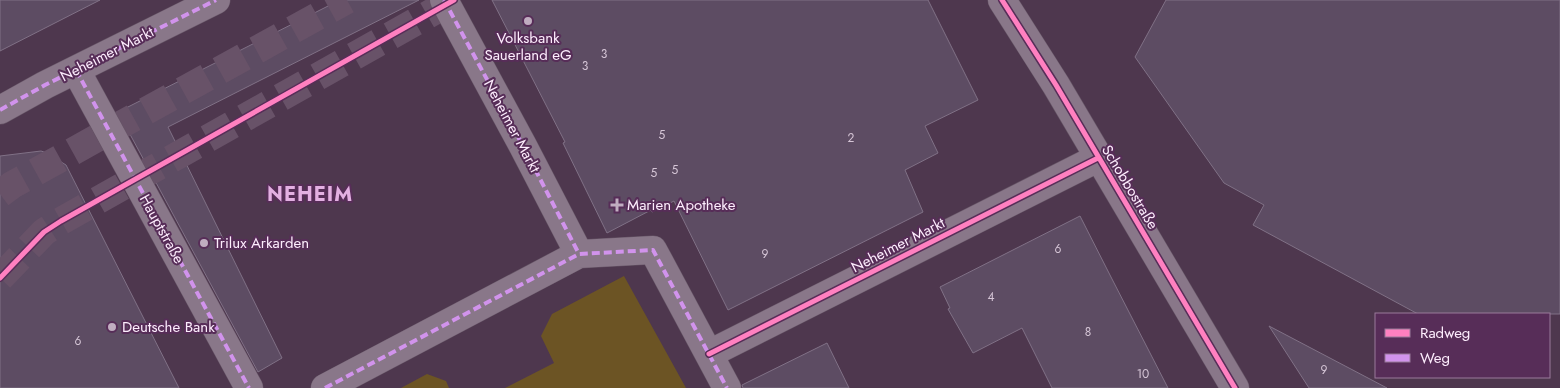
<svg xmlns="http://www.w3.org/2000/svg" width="1560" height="388" font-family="Jost,sans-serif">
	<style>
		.green { fill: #6c5424 }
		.building { fill: #5d4c63; stroke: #807186 }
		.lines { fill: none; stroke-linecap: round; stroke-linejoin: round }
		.minor-tunnel { stroke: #685268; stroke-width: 28; stroke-dasharray: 28 14; stroke-linecap: butt }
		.minor-casing { stroke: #656; stroke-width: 29 }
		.minor { stroke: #897789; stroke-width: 28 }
		.quiet { stroke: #d193ec; stroke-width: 4; stroke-dasharray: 8 4; stroke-linecap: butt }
		.cycleway-casing { stroke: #572d58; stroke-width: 8 }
		.cycleway { stroke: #ff80c0; stroke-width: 5 }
		.poi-dot { fill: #c0adc0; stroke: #572d58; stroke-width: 2 }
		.labels { text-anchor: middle; stroke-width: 4; stroke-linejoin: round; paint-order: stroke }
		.number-label { font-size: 12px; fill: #d5c5d6 }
		.poi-label { font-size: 15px; fill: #fdedfd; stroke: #572d58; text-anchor: start }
		.street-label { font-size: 15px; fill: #fdedfd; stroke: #572d58 }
		.district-label { font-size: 20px; font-weight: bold; letter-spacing: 1px; fill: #e3b0e2; stroke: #572d58 }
	</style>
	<rect width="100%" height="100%" fill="#4e374e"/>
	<!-- green -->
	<path class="green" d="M624 276 686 388H505L554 363 541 336 552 314Z
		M427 374 446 381 449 388H401Z"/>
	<!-- building -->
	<path class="building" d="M0 0H100L0 51Z
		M340 0H419L168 127 282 358 258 372 118 112Z
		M492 0H928L978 100 925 126 938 153 905 170 923 212 728 310 674 201 652 212 651 210 607 233 563 143 565 142Z
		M1166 0H1560V314H1418L1253 225 1264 205 1224 183 1135 57Z
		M41 151 47 153 66 165 179 388H0V156Z
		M1080 216 1112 279 1168 388H1052L1022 328 973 353 948 309 950 308 940 287Z
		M1269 326 1387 388H1309Z
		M827 343 849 388H743L742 385Z"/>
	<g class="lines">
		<!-- minor-tunnel -->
		<path class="minor-tunnel" d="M0 194 12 185 347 0
			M0 278 44 232 61 221 454 0"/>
		<defs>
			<path id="minor" d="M444 0 523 146 579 254
				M1002 0 1056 85 1235 388
				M76 70 249 388
				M0 110 45 85 216 0
				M709 354 1098 158
				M325 388 579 254 653 250 727 388"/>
		</defs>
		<!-- minor casing -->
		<use href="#minor" class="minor-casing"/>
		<!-- minor -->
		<use href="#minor" class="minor"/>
		<!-- quiet -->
		<path class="quiet" d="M444 0 523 146 579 254
			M76 70 249 388
			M0 110 45 85 216 0
			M325 388 579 254 653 250 727 388"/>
		<defs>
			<path id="cycleway" d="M1002 0 1056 85 1235 388
				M0 278 44 232 61 221 454 0
				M709 354 1098 158"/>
		</defs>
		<!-- cycleway casing -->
		<use href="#cycleway" class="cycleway-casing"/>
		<!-- cycleway -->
		<use href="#cycleway" class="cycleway"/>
	</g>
	<!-- markers -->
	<g class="poi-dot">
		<circle cx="528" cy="21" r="5"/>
		<path d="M614.5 197.5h5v5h5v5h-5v5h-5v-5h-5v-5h5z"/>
		<circle cx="204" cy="243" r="5"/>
		<circle cx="112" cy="327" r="5"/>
	</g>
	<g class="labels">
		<!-- number labels -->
		<g class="number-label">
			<text x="604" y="58">3</text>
			<text x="585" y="70">3</text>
			<text x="662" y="139">5</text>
			<text x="851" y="142">2</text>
			<text x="675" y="174">5</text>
			<text x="654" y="177">5</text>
			<text x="1058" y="253">6</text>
			<text x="765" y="258">9</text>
			<text x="991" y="301">4</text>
			<text x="1088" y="336">8</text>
			<text x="78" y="345">6</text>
			<text x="1324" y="374">9</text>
			<text x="1143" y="378">10</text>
		</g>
		<!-- poi labels -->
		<g class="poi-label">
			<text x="528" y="43" text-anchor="middle">Volksbank<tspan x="528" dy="17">Sauerland eG</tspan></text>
			<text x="627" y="210">Marien Apotheke</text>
			<text x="214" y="248">Trilux Arkarden</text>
			<text x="122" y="332">Deutsche Bank</text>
		</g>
		<!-- street labels -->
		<g class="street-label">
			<text transform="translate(107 54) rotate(-27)" y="5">Neheimer Markt</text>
			<text transform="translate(512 126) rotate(62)" y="5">Neheimer Markt</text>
			<text transform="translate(1130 187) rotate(59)" y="5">Schobbostraße</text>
			<text transform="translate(162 229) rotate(61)" y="5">Hauptstraße</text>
			<text transform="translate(898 245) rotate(-27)" y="5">Neheimer Markt</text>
		</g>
		<!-- district labels -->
		<g class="district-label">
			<text x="310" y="201">NEHEIM</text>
		</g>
	</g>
	<!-- legend -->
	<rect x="1375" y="313" width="175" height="65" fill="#572d58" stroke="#997a9a"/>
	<rect x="1385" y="329" width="25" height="8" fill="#ff80c0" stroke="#997a9a"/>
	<text x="1420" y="338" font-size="15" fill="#fdedfd">Radweg</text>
	<rect x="1385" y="354" width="25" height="8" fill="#d193ec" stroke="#997a9a"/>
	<text x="1420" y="363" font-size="15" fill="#fdedfd">Weg</text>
</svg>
